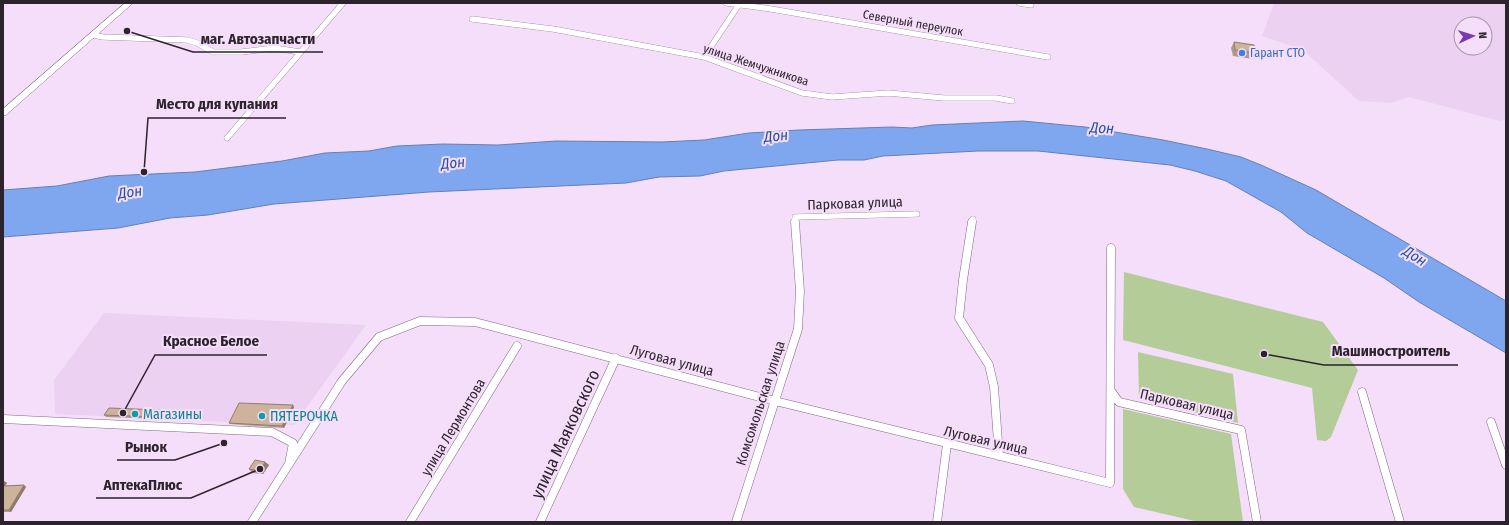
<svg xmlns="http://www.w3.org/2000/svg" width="1509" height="525" font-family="'Fira Sans Condensed',sans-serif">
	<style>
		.built { fill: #edd1f2; fill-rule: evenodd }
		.green { fill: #b3cc98 }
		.water { fill: #7fa7ef; stroke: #667fb5 }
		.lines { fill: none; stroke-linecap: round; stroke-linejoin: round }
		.street-far1-casing { stroke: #7f6a82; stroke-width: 6 }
		.street-casing { stroke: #7f6a82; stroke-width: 9 }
		.secondary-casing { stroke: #7f6a82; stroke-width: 1 }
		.street-far1 { stroke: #fff; stroke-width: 5.5 }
		.street { stroke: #fff; stroke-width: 8 }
		.secondary { fill: #fff; fill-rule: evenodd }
		.wall { fill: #b09a86 }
		.shaded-wall { fill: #907d6d }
		.building { fill: #cdb39c; stroke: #907d6d }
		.shop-dot { fill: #3f7fe0; stroke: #f5def9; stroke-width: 1.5 }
		.culture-dot { fill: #0f9aa8; stroke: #f5def9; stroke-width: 1.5 }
		.labels { text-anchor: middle; stroke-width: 4; stroke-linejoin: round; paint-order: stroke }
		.far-street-label { font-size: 12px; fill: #2c232d; stroke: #f5def9 }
		.far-shop-label { font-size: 12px; fill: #366cbe; stroke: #f5def9; text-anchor: start }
		.street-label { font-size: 14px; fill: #2c232d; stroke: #f5def9 }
		.culture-label { font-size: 14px; fill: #0d838f; stroke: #f5def9; text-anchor: start }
		.water-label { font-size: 15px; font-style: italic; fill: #2652a6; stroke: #f5def9 }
		.near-street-label { font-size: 17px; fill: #2c232d; stroke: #f5def9 }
		.leader { fill: none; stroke: #2c232d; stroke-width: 1.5 }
		.callout-dot { fill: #2c232d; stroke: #f5def9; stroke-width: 1.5 }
		.callout-label { font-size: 15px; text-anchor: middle; font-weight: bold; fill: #2c232d; stroke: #f5def9; stroke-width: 4; stroke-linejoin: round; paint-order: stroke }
	</style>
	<rect width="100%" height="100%" fill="#f5def9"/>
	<!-- built -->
	<path class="built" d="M1274 3H1506V119L1500 121 1409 97 1391 103 1359 101 1303 50 1262 36ZM1461 24H1485V48H1461Z
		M104 313 366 325 294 425 55 414 54 380Z"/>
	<!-- green -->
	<path class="green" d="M1124 272 1323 322 1358 370 1331 437 1326 441 1317 440 1312 388 1123 340Z
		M1138 352 1233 374 1238 423 1139 399Z
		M1123 409 1231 434 1243 522H1199L1134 507 1123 489Z"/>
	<!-- water -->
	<path class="water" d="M1023 121 1085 127 1163 140 1207 149 1241 157 1261 165 1316 190 1506 301V353L1419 302 1384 278 1307 233 1281 212 1226 181 1195 171 1170 165 1038 151H978L883 156 864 160H838L724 171 700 176 659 177 626 183 429 192 274 204 208 215 170 218 118 228 3 237V190L57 186 109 176 195 172 282 161 325 153 369 151 397 146 443 144 498 145 556 141 662 142 704 140 749 133 799 130 892 127 912 128 932 125Z"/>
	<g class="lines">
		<defs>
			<path id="street-far1" d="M726 3 771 9 1048 57
				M1019 3 1031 5
				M472 19 553 29 704 57 802 93 832 97 888 93 944 98H996L1012 101
				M93 35 103 37 187 40 197 43 213 52H242L274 48 300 52
				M704 57 740 3
				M227 138 343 3
				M795 223V217L917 214
				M972 223 973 219"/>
			<path id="street" d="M972 222 963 280 959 318 989 365 994 387 999 456
				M1111 391 1119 402 1241 430 1257 522
				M1362 392 1400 522
				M3 419 272 432 293 443 289 464 252 522
				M1491 422 1506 465
				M289 464 342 381 379 337 420 321 475 322 775 401 1110 483 1111 248
				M410 522 517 346
				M540 522 616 358
				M736 522 798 329 800 291 795 222
				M937 522 947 444"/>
			<path id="secondary" d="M125 3H133L6 115 3 116V109Z"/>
		</defs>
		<!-- street-far1 casing -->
		<use href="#street-far1" class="street-far1-casing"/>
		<!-- street casing -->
		<use href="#street" class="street-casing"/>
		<!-- secondary casing -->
		<use href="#secondary" class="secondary-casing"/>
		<!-- street-far1 -->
		<use href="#street-far1" class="street-far1"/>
		<!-- street -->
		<use href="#street" class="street"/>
		<!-- secondary -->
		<use href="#secondary" class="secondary"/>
	</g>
	<!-- wall -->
	<path class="wall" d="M1234 42 1256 53 1253 59 1233 56 1231 48Z
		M293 405 294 407 284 428 230 424 229 423Z
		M164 412 159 419 106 417 104 415Z
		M265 462 269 465 263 474 252 473 249 469Z
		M3 481 7 483 5 486 24 485 26 487 11 512H3Z"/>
	<!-- shaded-wall -->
	<path class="shaded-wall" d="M293 405 294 407 284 428 282 426Z
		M162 410 164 412 159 419 157 417Z
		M265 462 269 465 263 474 260 471Z
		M4 481 7 483 4 488 3 487V483Z
		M24 485 26 487 11 512 9 510Z"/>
	<!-- building -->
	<path class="building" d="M1234 42 1254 45 1256 53 1235 50Z
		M239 403 293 405 282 426 229 423Z
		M109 408 162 410 157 417 104 415Z
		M255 460 265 462 260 471 249 469Z
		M24 485 9 510H3V486Z"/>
	<!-- markers -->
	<circle class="shop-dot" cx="1242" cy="53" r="4"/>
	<g class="culture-dot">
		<circle cx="135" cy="414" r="4"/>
		<circle cx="262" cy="416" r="4"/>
	</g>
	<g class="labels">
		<!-- far-street labels -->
		<g class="far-street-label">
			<text transform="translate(913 23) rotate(10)" y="4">Северный переулок</text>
			<text transform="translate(756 65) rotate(18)" y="4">улица Жемчужникова</text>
		</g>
		<!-- far-shop labels -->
		<g class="far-shop-label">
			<text x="1250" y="57">Гарант СТО</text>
		</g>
		<!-- street labels -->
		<g class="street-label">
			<text transform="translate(855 203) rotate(-2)" y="5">Парковая улица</text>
			<text transform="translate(672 360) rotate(15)" y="5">Луговая улица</text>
			<text transform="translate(760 403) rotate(-72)" y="5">Комсомольская улица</text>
			<text transform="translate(1187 404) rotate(13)" y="5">Парковая улица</text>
			<text transform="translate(453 427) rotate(-59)" y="5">улица Лермонтова</text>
			<text transform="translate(986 440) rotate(13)" y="5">Луговая улица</text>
		</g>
		<!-- culture labels -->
		<g class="culture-label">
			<text x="143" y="419">Магазины</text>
			<text x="270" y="421">ПЯТЕРОЧКА</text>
		</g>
		<!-- water labels -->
		<g class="water-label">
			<text transform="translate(1102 128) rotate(4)" y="5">Дон</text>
			<text transform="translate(776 136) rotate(-5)" y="5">Дон</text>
			<text transform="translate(453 163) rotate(-5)" y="5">Дон</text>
			<text transform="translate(130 192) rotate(-7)" y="5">Дон</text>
			<text transform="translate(1415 256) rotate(33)" y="5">Дон</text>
		</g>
		<!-- near-street labels -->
		<g class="near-street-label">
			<text transform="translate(565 434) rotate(-65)" y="6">улица Маяковского</text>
		</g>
	</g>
	<!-- callouts -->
	<path class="leader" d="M127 31L193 52H323M144 172L148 118H286M123 413L155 355H267M1264 354L1324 365H1458M224 443L175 460H117M260 469L191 498H96"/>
	<g class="callout-dot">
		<circle cx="127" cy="31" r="4"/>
		<circle cx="144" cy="172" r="4"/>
		<circle cx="123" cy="413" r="4"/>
		<circle cx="1264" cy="354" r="4"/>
		<circle cx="224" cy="443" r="4"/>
		<circle cx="260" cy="469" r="4"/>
	</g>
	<g class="callout-label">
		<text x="258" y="44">маг. Автозапчасти</text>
		<text x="217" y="109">Место для купания</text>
		<text x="211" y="346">Красное Белое</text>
		<text x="1391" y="356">Машиностроитель</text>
		<text x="146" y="452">Рынок</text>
		<text x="143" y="490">АптекаПлюс</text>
	</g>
	<!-- border -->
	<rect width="1509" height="525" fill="none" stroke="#2c232d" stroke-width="8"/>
	<!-- north arrow -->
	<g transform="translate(1473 36) rotate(86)"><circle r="19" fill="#f5def9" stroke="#a593a7"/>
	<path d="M0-3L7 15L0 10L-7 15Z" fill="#7b3bb0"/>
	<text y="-6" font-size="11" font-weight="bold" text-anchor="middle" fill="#2c232d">N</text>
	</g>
</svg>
